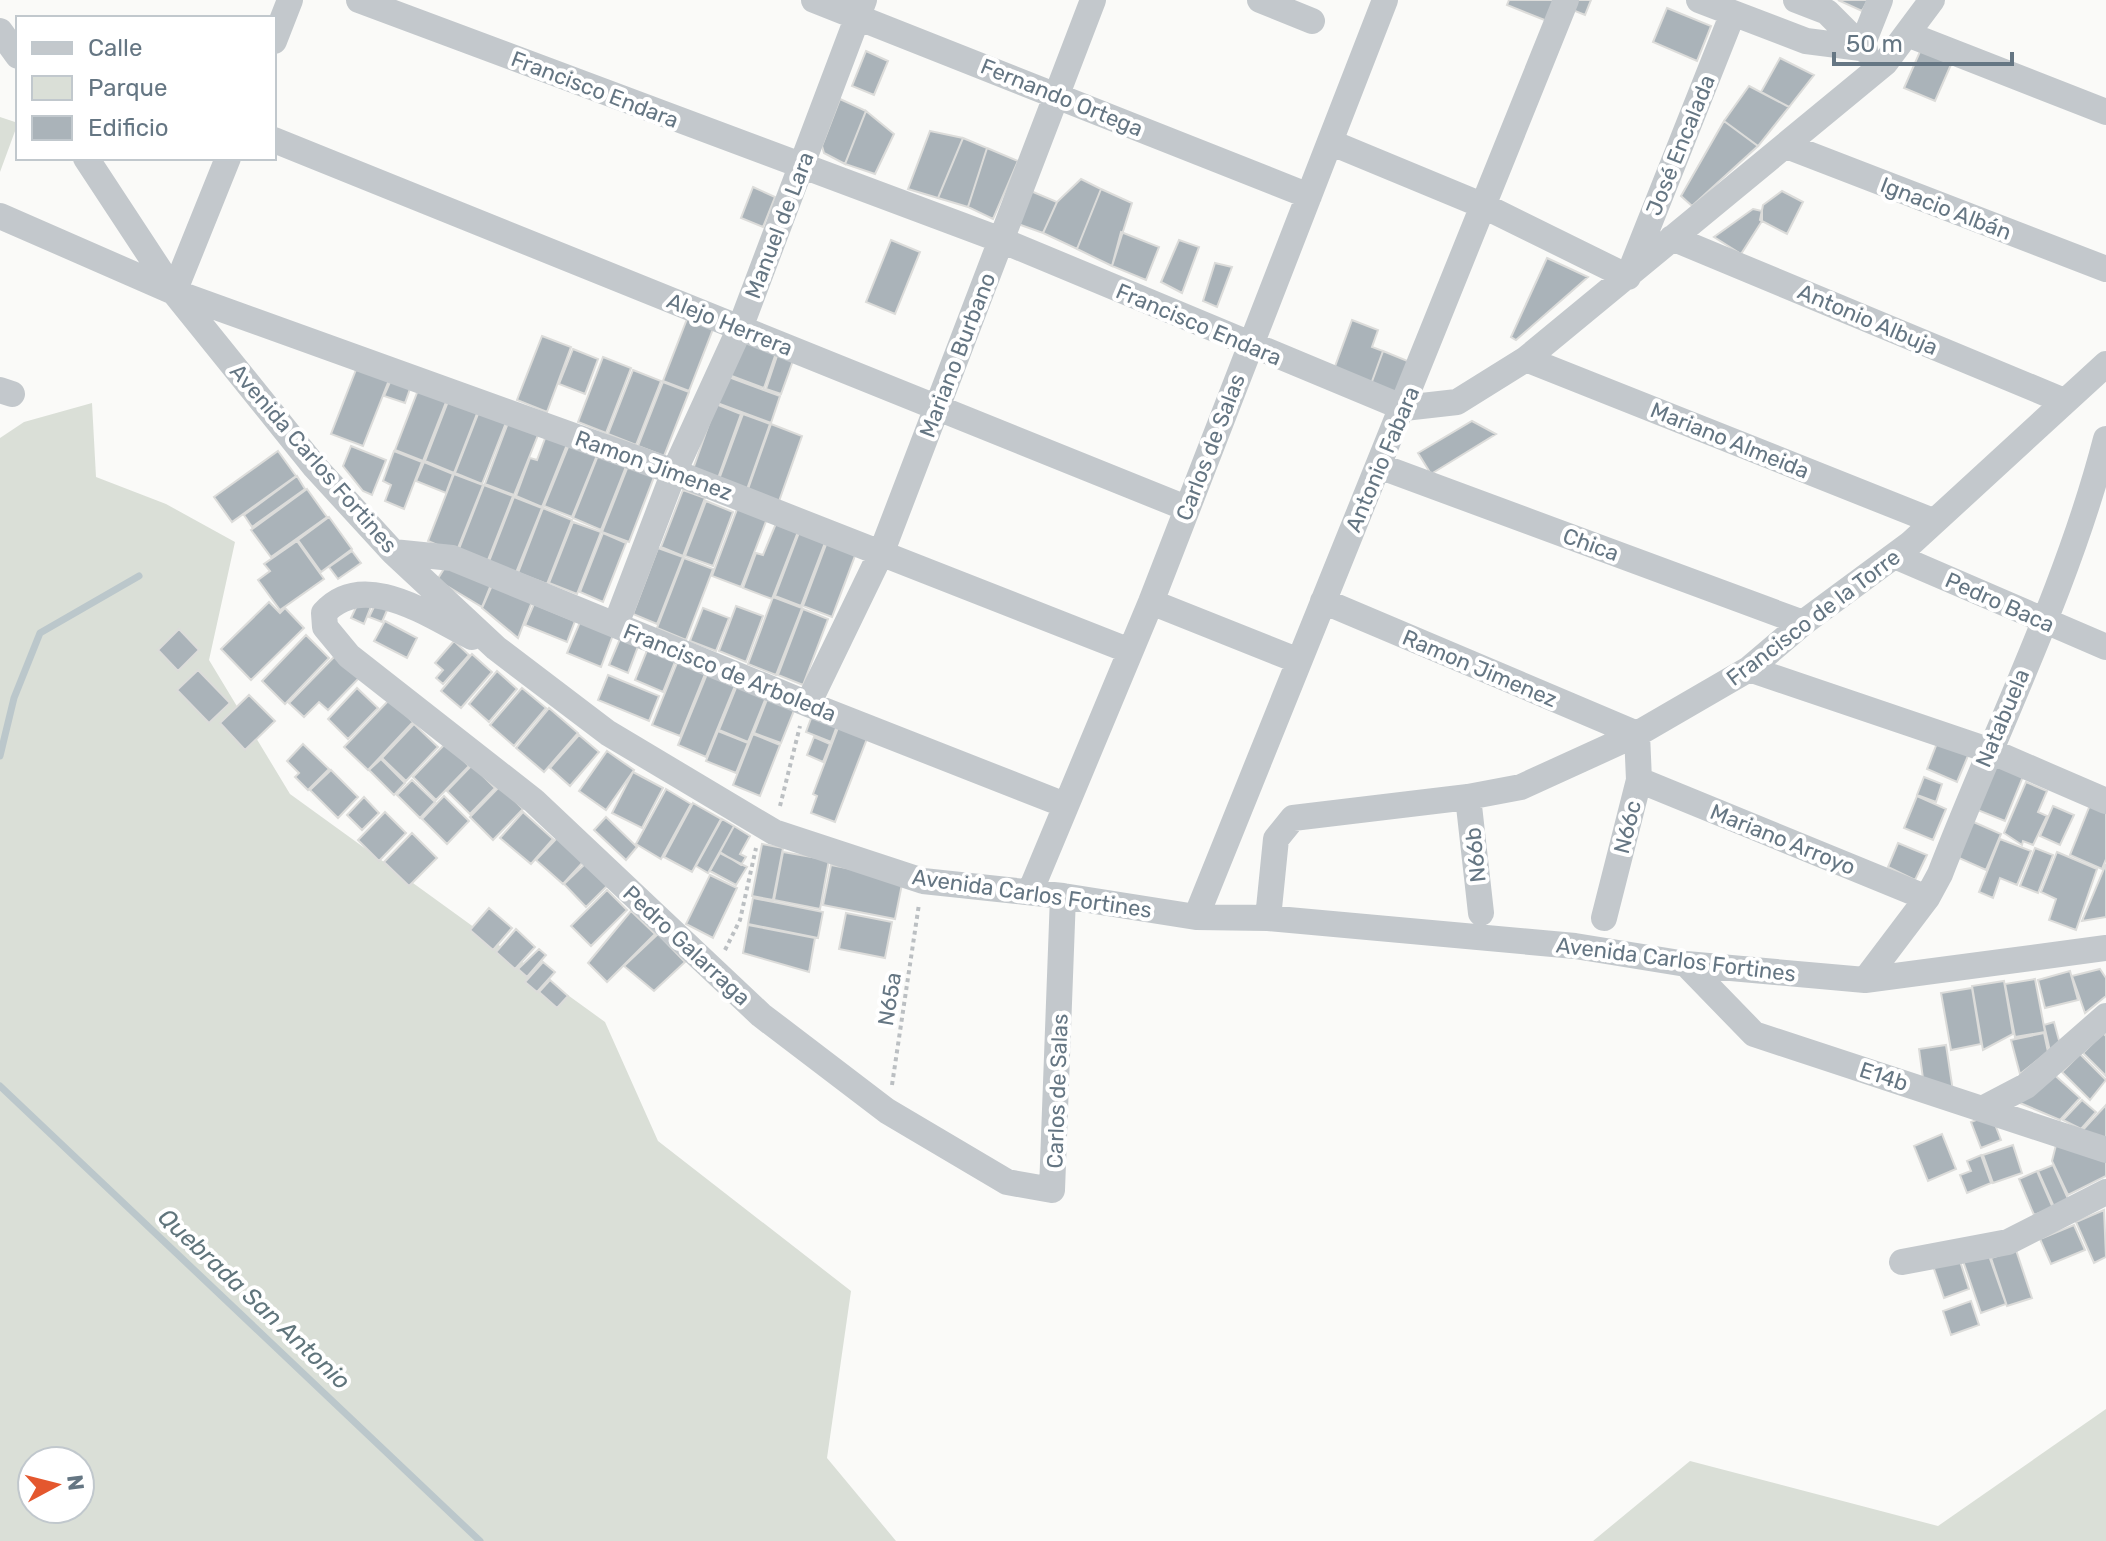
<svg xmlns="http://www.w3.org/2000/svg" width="2106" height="1541" font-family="Rubik,sans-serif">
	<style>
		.green { fill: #dadfd7; fill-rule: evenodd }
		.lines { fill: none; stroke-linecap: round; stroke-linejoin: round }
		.stream { stroke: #bbc7cb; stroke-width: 7 }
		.building { fill: #aab3b9; stroke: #dcdcda; stroke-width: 2 }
		.path { stroke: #bbbfc2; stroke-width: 4; stroke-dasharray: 4 4; stroke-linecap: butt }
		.minor { stroke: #c3c8cc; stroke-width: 26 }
		.labels { text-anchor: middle; stroke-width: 8; stroke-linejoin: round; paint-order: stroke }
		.street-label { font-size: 22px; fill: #657683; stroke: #fff }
		.water-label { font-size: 24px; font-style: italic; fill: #60757c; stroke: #fff }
	</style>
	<rect width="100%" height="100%" fill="#fafaf8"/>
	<!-- green -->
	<path class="green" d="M0 117 18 123 0 172Z
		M92 403 96 477 166 504 235 542 209 660 290 794 605 1022 658 1141 851 1291 827 1458 896 1541H0V438L24 422ZM32 1461H80V1509H32Z
		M2106 1409V1541H1593L1690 1461 1938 1526Z"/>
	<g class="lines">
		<!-- stream -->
		<path class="stream" d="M0 756 14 698 40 633 139 576
			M0 1086 480 1541"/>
	</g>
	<!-- building -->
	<path class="building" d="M1509 0H1555L1547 21 1507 5Z
		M1574 0H1591L1585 15 1570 9Z
		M1838 0H1868L1862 11Z
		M1667 8 1711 26 1697 61 1653 42Z
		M1922 47 1953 60 1935 101 1904 88Z
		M866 51 888 61 874 95 852 86Z
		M1780 58 1814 75 1789 107 1761 92Z
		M1749 86 1789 107 1758 146 1724 121Z
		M840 99 866 111 845 164 824 153 822 146Z
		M866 111 894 134 875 174 845 164Z
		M1724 121 1758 146 1692 206 1681 196Z
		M930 131 963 138 938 198 908 189Z
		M963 138 987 148 968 207 938 198Z
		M987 148 1018 161 993 219 968 207Z
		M1081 179 1101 189 1077 249 1043 233 1057 202Z
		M753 187 775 197 763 227 741 218Z
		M1026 189 1057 202 1043 233 1018 224Z
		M1101 189 1132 203 1112 266 1077 249Z
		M1782 191 1803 202 1787 234 1760 220 1763 205Z
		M1753 209 1762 211V221L1741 254 1714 237Z
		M1121 232 1159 247 1146 280 1112 266Z
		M891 240 920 252 895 314 866 302Z
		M1179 240 1199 247 1182 293 1161 282Z
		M1547 258 1588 277 1516 340 1511 337Z
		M1215 263 1232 267 1217 307 1203 301Z
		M687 319 713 329 689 391 663 381Z
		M1352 320 1378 330 1372 347 1383 351 1370 387 1333 372Z
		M542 336 571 347 547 412 517 400Z
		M741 340 776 353 764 388 729 375Z
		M573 349 598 359 585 394 559 384Z
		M1383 351 1410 362 1396 397 1370 387Z
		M778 353 794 358 781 394 766 389Z
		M603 357 631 368 606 433 578 422Z
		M359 362 391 375 363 446 331 434Z
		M633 370 661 381 636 445 608 434Z
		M393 375 412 383 405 403 384 396Z
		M726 376 780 396 771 423 717 403Z
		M663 382 689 392 664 456 638 446Z
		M420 385 448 397 423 461 395 450Z
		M449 399 478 411 454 473 425 461Z
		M716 404 741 414 717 481 692 472Z
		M480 409 507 420 482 484 455 473Z
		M743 414 770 424 746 492 718 482Z
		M1472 421 1496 434 1431 474 1418 453Z
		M508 423 538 435 514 495 485 484Z
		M771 424 802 436 778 504 747 492Z
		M547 433 568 442 542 507 516 496 530 458 537 460Z
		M570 442 598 453 572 517 544 506Z
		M351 446 386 460 372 495 363 491 343 466Z
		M278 451 296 476 232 522 214 497Z
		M394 451 422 462 404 509 385 501 391 485 383 481Z
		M599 453 627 464 601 530 573 518Z
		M424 462 453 474 446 493 416 481Z
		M628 466 654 477 629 542 602 532Z
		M454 474 483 485 456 553 428 541Z
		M297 476 305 489 252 527 244 515Z
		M484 485 513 496 486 565 457 554Z
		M307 489 327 517 271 557 251 530Z
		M683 490 705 498 683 556 661 547Z
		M514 497 542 508 515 575 488 564Z
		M706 501 733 512 713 566 685 556Z
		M739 504 768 516 741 587 712 576Z
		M543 508 572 520 547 584 518 573Z
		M329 517 352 549 321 572 298 540Z
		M777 521 799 529 772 599 743 588 756 553 763 555Z
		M573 522 601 532 577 594 549 583Z
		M800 530 826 540 801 606 775 596Z
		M603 533 626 543 603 602 580 592Z
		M297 541 324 579 280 610 258 580 270 571 264 564Z
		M827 542 856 553 832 617 803 606Z
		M658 548 683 557 657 624 633 614Z
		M352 551 361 563 338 579 329 567Z
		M684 558 713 569 686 640 657 628Z
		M447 564 492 582 482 607 437 580Z
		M493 583 533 599 518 638 482 608Z
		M773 597 802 608 776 675 748 664Z
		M360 599 372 604 364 624 351 618Z
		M269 602 280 613 285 608 304 628 251 680 221 649Z
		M376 603 388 608 382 622 369 617Z
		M534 604 575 621 567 642 525 625Z
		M736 606 763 616 746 662 719 651Z
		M703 608 729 618 716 651 690 641Z
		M803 609 828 619 803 685 778 675Z
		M385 621 417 638 407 658 374 641Z
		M580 622 613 635 601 667 567 653Z
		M179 629 199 650 178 671 158 650Z
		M622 634 640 641 628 673 609 665Z
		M306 635 329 658 285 704 262 681Z
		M454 641 469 655 443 684 436 678 443 670 435 663Z
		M648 648 676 659 663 692 635 680Z
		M337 654 360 677 328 710 319 702 304 717 289 703Z
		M472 654 492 672 461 708 441 691Z
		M679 658 707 669 680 736 652 725Z
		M709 669 737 681 706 757 678 745Z
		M198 670 230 703 209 723 177 690Z
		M497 671 517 689 489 722 469 704Z
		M608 675 659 696 649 721 598 700Z
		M738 683 767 695 748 742 719 730Z
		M357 688 378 708 348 739 328 719Z
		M522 688 546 708 514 746 490 725Z
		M249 695 275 721 245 750 220 723Z
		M768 697 795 708 781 743 754 733Z
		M390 699 413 722 368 770 344 747Z
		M549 708 578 733 544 772 516 748Z
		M813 713 838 723 831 742 806 732Z
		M414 724 438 747 406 781 382 758Z
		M839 725 868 736 835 822 811 813 817 796 813 794Z
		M718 731 748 743 736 773 706 761Z
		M753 734 780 745 760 796 733 785Z
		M579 735 599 752 570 786 550 768Z
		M814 737 830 744 823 762 807 755Z
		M1939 738 1970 751 1957 782 1927 769Z
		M446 743 469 766 436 800 413 777Z
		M303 744 329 769 308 790 295 777 299 773 287 761Z
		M607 751 634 770 606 810 579 791Z
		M1996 757 2026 769 2005 821 1975 809Z
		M381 759 405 783 394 795 369 770Z
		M472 765 495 788 470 814 447 791Z
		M331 770 358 797 338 818 310 790Z
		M633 772 663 788 642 828 612 813Z
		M1924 777 1942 784 1936 802 1917 795Z
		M412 780 435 802 420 818 397 795Z
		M2026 782 2047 791 2038 812 2047 816 2033 845 2023 841 2022 845 2004 833Z
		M500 786 523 809 493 840 470 817Z
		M666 789 691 804 661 859 636 844Z
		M444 796 469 821 447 844 422 819Z
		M1917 796 1946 809 1933 840 1904 828Z
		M364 797 379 813 362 830 347 815Z
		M2092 800 2106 806V859L2102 869 2070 855Z
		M693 803 721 819 692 872 664 857Z
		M2053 806 2074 815 2060 845 2040 836Z
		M385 812 406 833 379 861 358 840Z
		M523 812 553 839 531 864 500 838Z
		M606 817 637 847 626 860 594 830Z
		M722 819 734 826 708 873 696 866Z
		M1969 820 2001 834 1986 870 1959 858Z
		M734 826 750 836 740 854 746 857 741 865 720 852Z
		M412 833 437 858 409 886 384 862Z
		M558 837 584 861 563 884 536 860Z
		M2000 839 2031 851 2017 885 2000 878 1993 898 1979 892Z
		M1898 843 1927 855 1915 880 1888 867Z
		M762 844 783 848 773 900 752 896Z
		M2035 848 2053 855 2038 893 2020 886Z
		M783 852 829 860 820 909 774 900Z
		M2057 852 2097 869 2076 930 2049 920 2056 899 2041 892Z
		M720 853 747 867 736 885 710 871Z
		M585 864 607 886 586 907 564 884Z
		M2106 864V917L2082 921Z
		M831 865 903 879 895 919 823 905Z
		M710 875 737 888 713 938 686 924Z
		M607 890 627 910 591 946 571 926Z
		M753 898 823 912 818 938 748 924Z
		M489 908 512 928 493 950 470 930Z
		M631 911 655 934 607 982 588 963Z
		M846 913 892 922 885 958 839 949Z
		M748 925 815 938 809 972 743 953Z
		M516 929 535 947 515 969 496 952Z
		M658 934 685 962 654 991 624 966Z
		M539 949 546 955 527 977 518 969Z
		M543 962 555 972 537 992 525 982Z
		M2100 969 2106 978V996L2085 1013 2072 976Z
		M2070 971 2078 1000 2045 1008 2038 980Z
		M2035 979 2045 1032 2015 1037 2005 984Z
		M550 980 568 996 557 1008 539 992Z
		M2004 981 2013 1034 1983 1050 1972 986Z
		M1972 988 1981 1044 1951 1050 1941 993Z
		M2054 1022 2060 1044 2050 1051 2044 1025Z
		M2044 1033 2048 1052 2020 1074 2011 1040Z
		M2103 1033 2106 1036V1076L2083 1053Z
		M1946 1045 1953 1091 1924 1086 1919 1049Z
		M2080 1054 2106 1080 2090 1100 2062 1072Z
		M2049 1070 2080 1098 2060 1120 2020 1103Z
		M2082 1100 2096 1112 2081 1129 2063 1120Z
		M2106 1105V1141L2080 1133Z
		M1991 1114 2001 1140 1981 1148 1971 1122Z
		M1942 1134 1956 1169 1928 1181 1914 1146Z
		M2013 1145 2022 1173 1993 1183 1983 1155Z
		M2056 1145 2106 1158V1176L2068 1195 2052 1161Z
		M1981 1155 1991 1183 1967 1193 1960 1175 1971 1171 1967 1161Z
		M2053 1165 2069 1201 2054 1207 2038 1171Z
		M2037 1171 2053 1208 2034 1215 2019 1179Z
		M2104 1210 2106 1257 2094 1263 2076 1222Z
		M2074 1225 2085 1250 2051 1264 2040 1239Z
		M1987 1250 2006 1304 1981 1313 1962 1258Z
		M2016 1250 2032 1298 2007 1306 1991 1258Z
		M1959 1258 1969 1289 1944 1298 1933 1266Z
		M1971 1301 1979 1325 1951 1335 1943 1311Z"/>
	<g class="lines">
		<!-- path -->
		<path class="path" d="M780 806 800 726
			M725 950 740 920 756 848
			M892 1085 919 904"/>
		<!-- minor -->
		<path class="minor" d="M359 0 1001 240 1404 408 1457 402 1526 359 1885 63 1932 0
			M814 0 1309 196
			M1260 0 1312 21
			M1699 0 1806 41 1861 48
			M1796 0 1827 12 1865 50
			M0 31 18 56
			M1907 34 2106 112
			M274 41 290 0
			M1861 48 1880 0
			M274 140 1186 508
			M1332 143 1484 206 1628 277 1733 13
			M1787 146 2106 269
			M86 158 174 292 315 467 393 552 496 648 608 733 774 832 923 881 1063 896 1196 917 1268 918 1575 946 1686 964 1865 980 2106 948
			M0 216 174 292 674 472 1130 651
			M1672 238 2064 401
			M174 292 228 158
			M1526 359 1933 521
			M0 390 12 394
			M1379 466 1803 623
			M393 552 452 558 808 704 1065 805
			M1895 556 2106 647
			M1323 601 1637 734 1639 780 1604 918
			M1151 602 1299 661
			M616 624 674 472 740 328 864 0
			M472 637C431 617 364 568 324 613L325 627 349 656 534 801 761 1015 887 1111 1007 1182 1052 1190 1063 896
			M1749 669 1988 750 2106 801
			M808 704 882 551 1093 0
			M1639 780 1927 898
			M1468 797 1481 913
			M1030 892 1151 602 1385 0
			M1196 917 1566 0
			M1268 918 1276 839 1293 818 1468 797 1521 787 1637 734 1749 669 1803 623 1910 544 2106 364
			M1686 964 1754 1034 2106 1150
			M1865 980 1927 898 1940 874C1995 731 2068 587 2106 439
			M1984 1108 2026 1086 2106 1016
			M1902 1262 2008 1242 2106 1192"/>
	</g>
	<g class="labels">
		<!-- street labels -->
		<g class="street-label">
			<text transform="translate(595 89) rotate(21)" y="8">Francisco Endara</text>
			<text transform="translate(1062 97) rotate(22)" y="8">Fernando Ortega</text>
			<text transform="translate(1680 145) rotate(-68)" y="8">José Encalada</text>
			<text transform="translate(1946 208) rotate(21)" y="8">Ignacio Albán</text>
			<text transform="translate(779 225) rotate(-69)" y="8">Manuel de Lara</text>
			<text transform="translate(1868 319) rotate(23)" y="8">Antonio Albuja</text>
			<text transform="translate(730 324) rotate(22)" y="8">Alejo Herrera</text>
			<text transform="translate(1199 324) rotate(23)" y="8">Francisco Endara</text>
			<text transform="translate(957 355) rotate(-69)" y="8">Mariano Burbano</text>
			<text transform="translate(1730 440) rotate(22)" y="8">Mariano Almeida</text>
			<text transform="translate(1210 447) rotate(-69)" y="8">Carlos de Salas</text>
			<text transform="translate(314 458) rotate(49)" y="8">Avenida Carlos Fortines</text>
			<text transform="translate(1382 459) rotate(-67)" y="8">Antonio Fabara</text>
			<text transform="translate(654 465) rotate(20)" y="8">Ramon Jimenez</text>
			<text transform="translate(1591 544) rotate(20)" y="8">Chica</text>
			<text transform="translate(2000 602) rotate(24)" y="8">Pedro Baca</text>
			<text transform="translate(1813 617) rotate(-37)" y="8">Francisco de la Torre</text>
			<text transform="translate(1480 668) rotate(23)" y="8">Ramon Jimenez</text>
			<text transform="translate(730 672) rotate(22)" y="8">Francisco de Arboleda</text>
			<text transform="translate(2002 718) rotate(-67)" y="8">Natabuela</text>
			<text transform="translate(1627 827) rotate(-76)" y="8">N66c</text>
			<text transform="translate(1783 839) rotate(22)" y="8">Mariano Arroyo</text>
			<text transform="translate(1475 855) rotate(-96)" y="8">N66b</text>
			<text transform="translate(1032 893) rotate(8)" y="8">Avenida Carlos Fortines</text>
			<text transform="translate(687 945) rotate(43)" y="8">Pedro Galarraga</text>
			<text transform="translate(1676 959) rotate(7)" y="8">Avenida Carlos Fortines</text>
			<text transform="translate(889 999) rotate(-81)" y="8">N65a</text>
			<text transform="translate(1884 1076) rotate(18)" y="8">E14b</text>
			<text transform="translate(1057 1091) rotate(-88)" y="8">Carlos de Salas</text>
		</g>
		<!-- water labels -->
		<g class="water-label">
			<text transform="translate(254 1299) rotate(43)" y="8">Quebrada San Antonio</text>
		</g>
	</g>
	<!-- legend -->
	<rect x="16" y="16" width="260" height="144" fill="#ffffff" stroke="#c1c8cd" stroke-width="2"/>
	<rect x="32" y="42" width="40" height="12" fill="#c3c8cc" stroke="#c1c8cd" stroke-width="2"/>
	<text x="88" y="56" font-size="24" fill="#657683">Calle</text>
	<rect x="32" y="76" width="40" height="24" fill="#dadfd7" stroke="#c1c8cd" stroke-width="2"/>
	<text x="88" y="96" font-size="24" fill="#657683">Parque</text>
	<rect x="32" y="116" width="40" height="24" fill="#aab3b9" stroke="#c1c8cd" stroke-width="2"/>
	<text x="88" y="136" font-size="24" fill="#657683">Edificio</text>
	<!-- north arrow -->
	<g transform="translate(56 1485) rotate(83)"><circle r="38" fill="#ffffff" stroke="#c1c8cd" stroke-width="2"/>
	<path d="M0-6L14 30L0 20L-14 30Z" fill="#e4572e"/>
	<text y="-12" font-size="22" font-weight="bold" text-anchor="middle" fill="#657683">N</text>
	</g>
	<!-- scale -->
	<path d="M1834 52v12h178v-12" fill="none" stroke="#657683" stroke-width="4"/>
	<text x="1846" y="52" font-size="24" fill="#657683" stroke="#ffffff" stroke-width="6" paint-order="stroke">50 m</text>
</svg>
